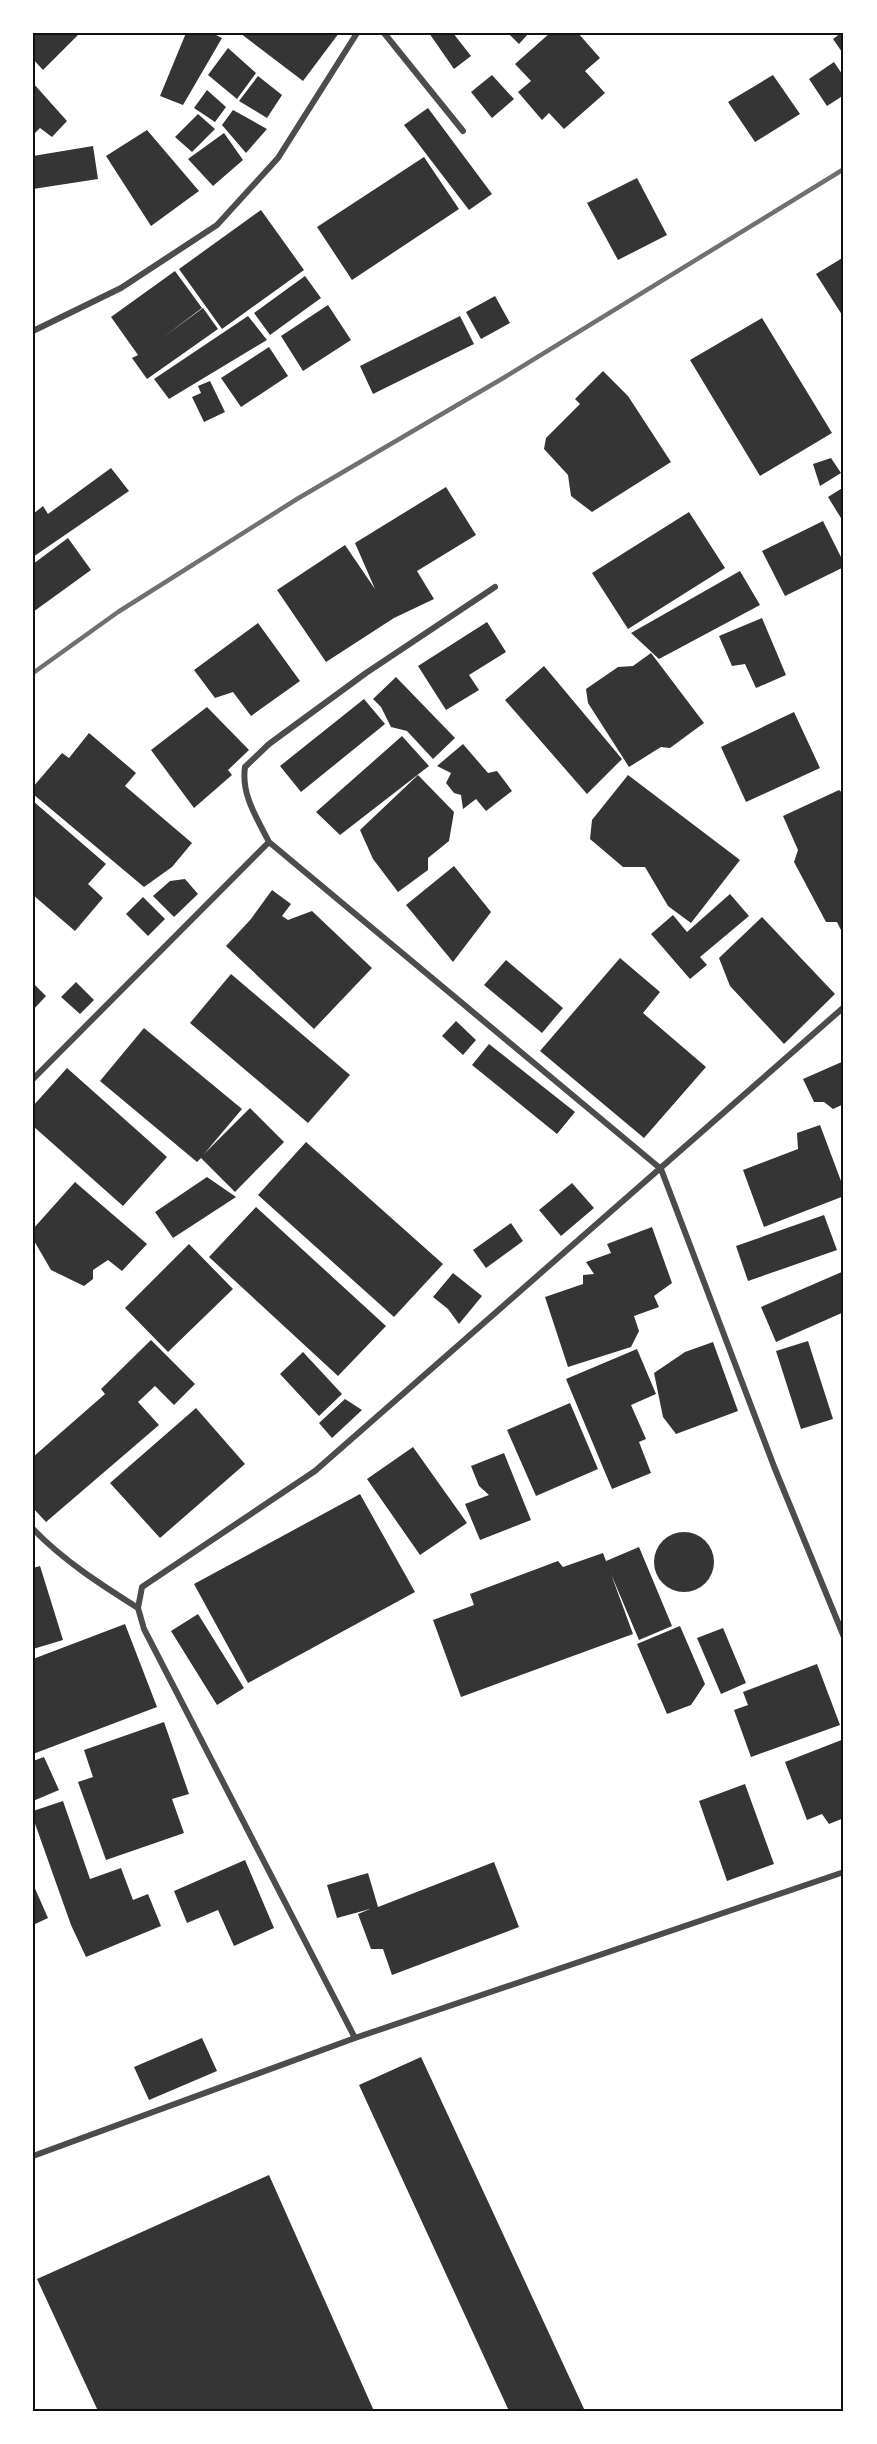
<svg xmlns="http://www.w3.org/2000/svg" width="877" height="2444" font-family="Lato,sans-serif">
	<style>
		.building { fill: #353535 }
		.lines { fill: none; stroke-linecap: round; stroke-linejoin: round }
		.minor { stroke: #4c4c4c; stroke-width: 6 }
		.rail { stroke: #707070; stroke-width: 4.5 }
		.neatline { fill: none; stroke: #111; stroke-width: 2 }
	</style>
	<rect width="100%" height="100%" fill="#fff"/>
	<!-- building -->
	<path class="building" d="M33 33H80L43 70 33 59Z
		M186 33H212L222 38 183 105 160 96Z
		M240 33H339L303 81Z
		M429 33H453L471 56 454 69Z
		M508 33H529L519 44Z
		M550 33H578L600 58 585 71 605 93 564 129 549 113 542 120 518 92 531 81 515 64Z
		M841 33H844V55L833 39Z
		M228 48 256 73 237 99 208 75Z
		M834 62 844 77V95L827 106 809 79Z
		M492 75 514 99 492 118 471 92Z
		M773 75 800 114 755 142 728 102Z
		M258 76 282 95 267 118 239 101Z
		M33 83 67 121 52 137 40 128 33 135Z
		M207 90 226 107 215 122 194 108Z
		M428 108 492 194 469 210 404 125Z
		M233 110 267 129 246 153 222 125Z
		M198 114 215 129 192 152 175 137Z
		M147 130 199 191 151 226 106 156Z
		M224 133 243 160 213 186 188 159Z
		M93 146 98 179 33 189V156Z
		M424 157 459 209 352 280 317 227Z
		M637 178 667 235 618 260 587 203Z
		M261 210 304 270 222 329 179 269Z
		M844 257V318L816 274Z
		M175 271 202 308 162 338 203 308 218 329 147 379 132 358 138 355 111 317Z
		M305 276 321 298 270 335 254 313Z
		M495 296 510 323 481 339 466 312Z
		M328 305 351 340 303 371 281 336Z
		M248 316 267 340 169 399 154 379Z
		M460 316 474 344 373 394 360 366Z
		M762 318 832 433 760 476 690 360Z
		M269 347 288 376 241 407 221 378Z
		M603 371 628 396 671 462 592 512 571 496 568 475 544 449 546 438 580 404 575 399Z
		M210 381 225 412 204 422 192 397 201 393 198 386Z
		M831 458 841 473 820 486 813 464Z
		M111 468 129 491 33 557V514L43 506 48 514Z
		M446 487 476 535 417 571 434 599 394 618 326 662 277 590 345 545 375 589 355 543Z
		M844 487V523L828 497Z
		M689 512 725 568 628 629 592 573Z
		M823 521 844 563V567L785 596 762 551Z
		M68 538 91 570 33 612V564Z
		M740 571 760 605 659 659 631 633Z
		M762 618 786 675 756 688 745 664 732 666 719 636Z
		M487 622 506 652 469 675 479 690 446 710 418 666Z
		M258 623 300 681 251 716 233 692 215 698 194 670Z
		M651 653 704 723 670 748 661 747 629 767 588 703 586 689 618 667 633 666Z
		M544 666 622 759 587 794 505 700Z
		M396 677 455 738 433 759 407 731 391 727 381 707 373 699Z
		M364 699 385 724 301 792 280 766Z
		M207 707 249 750 228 770 232 775 194 808 151 750Z
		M794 712 820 768 746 802 721 747Z
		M89 733 136 773 125 786 192 843 172 867 144 887 33 794V787L62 753 69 758Z
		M402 736 429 766 340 835 316 812Z
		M463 744 488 773 497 771 512 791 486 811 476 799 463 809 461 795 454 793 446 783 451 773 437 766Z
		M418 775 454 812 449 841 428 858V870L398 892 373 859 360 830Z
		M628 775 740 860 691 923 668 906 645 867H623L590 839 592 820Z
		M839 790 844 794V936L837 922H826L794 862 798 850 783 816Z
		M33 801 106 864 88 884 103 898 75 931 33 895Z
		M454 866 491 912 453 962 406 905Z
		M185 879 198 894 174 917 153 896 170 881Z
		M272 890 291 904 282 916 288 920 312 911 372 968 314 1029 226 946 251 919Z
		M730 894 749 916 700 957 707 965 690 979 651 934 673 915 687 932Z
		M143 897 165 919 148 936 126 914Z
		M762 917 835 994 784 1044 730 986 719 958Z
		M620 958 660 992 643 1013 706 1067 644 1138 540 1051Z
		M506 960 563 1008 542 1033 484 985Z
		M231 974 350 1075 308 1123 190 1023Z
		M76 982 94 1000 80 1014 61 997Z
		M33 983 46 996 33 1010Z
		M456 1021 476 1040 463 1055 442 1036Z
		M144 1028 242 1109 204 1154 250 1108 284 1142 235 1192 201 1158 197 1162 100 1081Z
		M489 1044 575 1112 557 1134 472 1065Z
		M844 1061V1104L833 1109 824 1102H814L803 1079Z
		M67 1068 167 1157 123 1206 33 1126V1106Z
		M820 1125 844 1189V1196L764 1227 743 1170 798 1149 797 1133Z
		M306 1142 443 1264 394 1317 258 1195Z
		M207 1177 236 1197 173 1238 155 1212Z
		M75 1182 147 1244 122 1271 108 1260 93 1270V1279L84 1286 51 1270 33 1239V1229Z
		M572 1183 594 1208 561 1236 539 1210Z
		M256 1207 386 1326 338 1376 209 1257Z
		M824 1215 837 1250 748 1281 736 1246Z
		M511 1223 523 1241 486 1268 473 1250Z
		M652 1227 672 1283 654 1296 659 1307 634 1316 639 1331 631 1347 568 1367 545 1297 583 1284V1275L594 1274 586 1262 611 1253 607 1244Z
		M189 1244 233 1289 168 1352 125 1308Z
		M844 1271V1312L776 1342 761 1307Z
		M453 1273 482 1296 459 1324 448 1309 433 1297Z
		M151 1340 195 1384 174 1405 155 1386 138 1402 159 1425 46 1522 33 1508V1457L105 1394 101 1389Z
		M808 1341 833 1419 801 1429 776 1351Z
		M713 1342 738 1411 676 1434 663 1417 654 1373 685 1352Z
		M637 1349 656 1394 631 1405 646 1439 639 1442 651 1473 612 1489 566 1379Z
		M303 1352 342 1394 319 1416 280 1374Z
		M345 1399 362 1410 332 1438 319 1423Z
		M570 1403 598 1469 536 1496 507 1430Z
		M196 1408 245 1464 160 1538 110 1483Z
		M413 1447 467 1523 420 1555 367 1479Z
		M504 1453 531 1520 480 1540 465 1504 489 1495 479 1486 471 1466Z
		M360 1494 415 1592 248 1683 194 1584Z
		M654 1562a30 30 0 1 1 60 0a30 30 0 1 1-60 0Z
		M639 1547 672 1626 639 1640 611 1574 633 1634 461 1697 433 1620 474 1605 470 1594 558 1561 563 1567 603 1553 606 1561Z
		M40 1566 63 1640 33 1649V1568Z
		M198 1614 244 1688 217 1705 171 1631Z
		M125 1624 157 1707 33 1754V1659Z
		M680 1626 705 1684 691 1705 667 1714 637 1644Z
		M723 1628 746 1683 721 1694 697 1638Z
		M817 1664 840 1725 751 1757 734 1710 748 1705 743 1692Z
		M164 1722 189 1794 172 1799 184 1833 106 1860 78 1782 93 1777 84 1750Z
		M844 1739V1818L829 1824 822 1814 807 1820 785 1762Z
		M44 1757 59 1790 33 1801V1761Z
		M745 1784 774 1864 727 1881 699 1801Z
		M63 1801 90 1879 121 1868 133 1900 148 1894 161 1926 86 1957 71 1925 33 1818V1811Z
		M245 1860 274 1928 234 1946 218 1910 187 1923 174 1891Z
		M494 1862 519 1927 392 1975 383 1949H371L358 1914 370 1909 337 1918 327 1885 368 1873 378 1907Z
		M33 1884 48 1918 33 1925Z
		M202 2038 217 2071 149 2100 134 2067Z
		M421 2057 585 2411H509L359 2085Z
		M269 2175 374 2411H98L37 2279Z"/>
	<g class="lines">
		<!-- minor -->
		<path class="minor" d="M384 33 463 131
			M33 331 121 288 217 225 278 158 357 33
			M495 587 366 673 269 744 245 767C241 795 257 818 269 842L661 1169 775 1469 844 1637
			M33 1079 269 842
			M33 1529C64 1561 100 1584 138 1608
			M355 2038 144 1629 138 1608 142 1587 315 1471 844 1007
			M33 2156 355 2038 844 1872"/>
		<!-- rail -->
		<path class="rail" d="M33 673 118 612 297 499 505 377 844 169"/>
	</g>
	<!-- border -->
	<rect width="877" height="2444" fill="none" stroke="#ffffff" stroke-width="69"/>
	<rect x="34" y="34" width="808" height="2376" class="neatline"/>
</svg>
